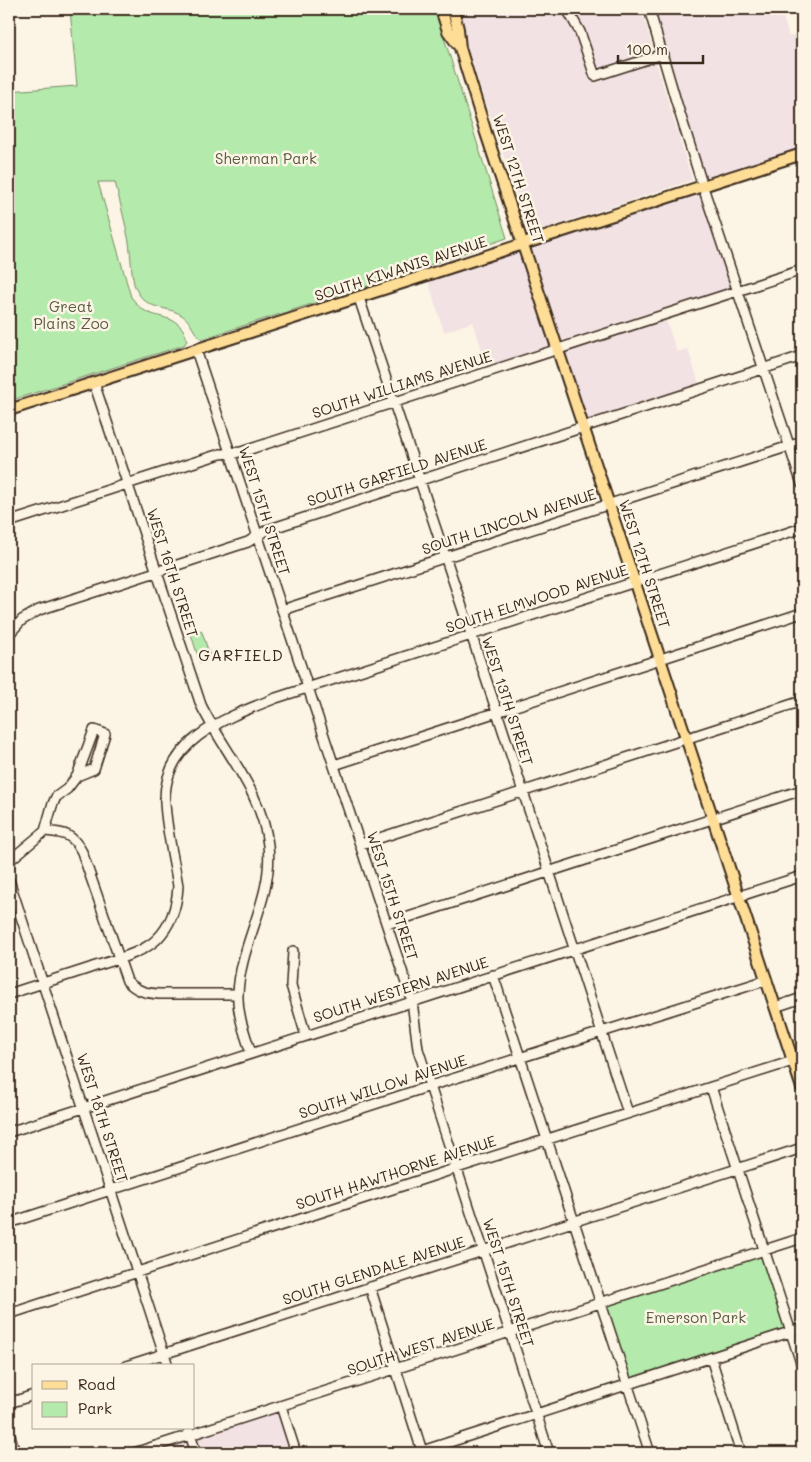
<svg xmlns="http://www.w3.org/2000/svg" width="811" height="1462" font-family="Mali,sans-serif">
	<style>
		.built { fill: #f2e2e3 }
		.green { fill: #b4eaac; stroke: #788a65 }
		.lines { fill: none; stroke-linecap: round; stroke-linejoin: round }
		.minor-casing { stroke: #3b2a1e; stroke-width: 12 }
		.major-casing { stroke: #3b2a1e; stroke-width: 14 }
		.minor { stroke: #fcf5e5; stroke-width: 9 }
		.major { stroke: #fedd96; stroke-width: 10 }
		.labels { text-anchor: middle; stroke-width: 5; stroke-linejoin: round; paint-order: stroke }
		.park-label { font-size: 15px; fill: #595a42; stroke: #fcf5e5 }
		.street-label { font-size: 15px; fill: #3b2a1e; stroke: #fcf5e5 }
		.neighbourhood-label { font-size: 16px; letter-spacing: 1px; fill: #3b2a1e; stroke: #fcf5e5 }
	</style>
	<rect width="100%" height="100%" fill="#fcf5e5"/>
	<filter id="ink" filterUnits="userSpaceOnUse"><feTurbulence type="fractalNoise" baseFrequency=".02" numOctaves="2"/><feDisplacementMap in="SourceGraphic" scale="10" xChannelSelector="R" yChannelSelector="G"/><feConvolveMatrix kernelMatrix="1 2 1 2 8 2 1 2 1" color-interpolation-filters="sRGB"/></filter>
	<g filter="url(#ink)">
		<!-- built -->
		<path class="built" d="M458 9H642L656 62 692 180 535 232 531 231 528 228 468 51Z
			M644 9H781L789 37 799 34 802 45V148L706 180 673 75 665 77Z
			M701 192 733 289 561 345 530 247Z
			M520 251 554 347 488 369 473 322 444 332 427 277Z
			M665 317 677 352 688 349 700 387 587 423 563 351Z
			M281 1406 296 1453H134Z"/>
		<!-- green -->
		<path class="green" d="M70 9H435L507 238 365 287 202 339C193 334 192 322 183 316 171 307 155 310 144 300 139 296 136 290 134 284 131 271 131 255 129 242 125 222 120 202 115 182H98L131 297C135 301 137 306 142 309 159 321 182 313 187 341L184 345 9 401V91L77 86Z
			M196 629 202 632 211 659 200 663 190 631Z
			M765 1250 791 1332 628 1385 600 1303Z"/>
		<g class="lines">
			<defs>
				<path id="minor" d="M567 9 580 32 595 76 663 54
					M649 9 676 101 703 187 802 484
					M359 298 497 712 628 1113
					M196 350 412 1001 418 1049 549 1453
					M94 383 201 705C224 752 262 791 268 845 274 898 240 942 238 994 237 1014 245 1034 251 1053
					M9 522 220 454 241 452 802 270
					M282 610 802 442
					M9 634 22 620 39 610 248 542 267 530 802 356
					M334 765 802 613
					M45 831 52 806 56 797 67 789 77 776 94 730 105 734 94 769 77 776
					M361 844 802 701
					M9 861 45 831C64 833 72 833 82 852L127 981C137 991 145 993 159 994H238
					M9 880 168 1366
					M387 924 802 790
					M293 951 291 985 306 1036
					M493 975 650 1453
					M9 994C36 985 63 977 90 968 110 961 142 954 157 939 171 925 177 905 178 886 174 860 166 828 165 802 163 739 228 717 276 698L802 528
					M775 1007 802 998
					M711 1087 802 1366
					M9 1132 802 876
					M9 1223 430 1086 767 980
					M370 1287 422 1451
					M9 1314 457 1168 793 1061
					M711 1358 741 1453
					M126 1366 802 1148
					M9 1403 34 1395
					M281 1406 296 1453
					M188 1428 196 1453
					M9 1432 15 1453
					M134 1453 802 1238
					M416 1453 802 1328"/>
				<path id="major" d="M441 9 448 31 458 45
					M453 9 458 29 460 48 486 133 802 1088
					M9 410 802 154"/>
			</defs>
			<!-- minor casing -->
			<use href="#minor" class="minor-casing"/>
			<!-- major casing -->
			<use href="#major" class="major-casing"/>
			<!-- minor -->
			<use href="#minor" class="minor"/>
			<!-- major -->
			<use href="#major" class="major"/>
		</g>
	</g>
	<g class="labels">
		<!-- park labels -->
		<g class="park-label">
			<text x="266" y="164">Sherman Park</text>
			<text x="71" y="312">Great<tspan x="71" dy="17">Plains Zoo</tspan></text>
			<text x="696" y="1323">Emerson Park</text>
		</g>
		<!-- street labels -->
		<g class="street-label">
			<text transform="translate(518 179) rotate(72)" y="5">WEST 12TH STREET</text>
			<text transform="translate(401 269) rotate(-18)" y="5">SOUTH KIWANIS AVENUE</text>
			<text transform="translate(402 385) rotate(-18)" y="5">SOUTH WILLIAMS AVENUE</text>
			<text transform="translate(397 473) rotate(-18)" y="5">SOUTH GARFIELD AVENUE</text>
			<text transform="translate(264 511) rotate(72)" y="5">WEST 15TH STREET</text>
			<text transform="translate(509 522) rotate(-18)" y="5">SOUTH LINCOLN AVENUE</text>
			<text transform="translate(644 564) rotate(72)" y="5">WEST 12TH STREET</text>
			<text transform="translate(172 573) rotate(72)" y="5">WEST 16TH STREET</text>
			<text transform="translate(537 599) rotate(-18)" y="5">SOUTH ELMWOOD AVENUE</text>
			<text transform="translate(507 701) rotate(72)" y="5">WEST 13TH STREET</text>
			<text transform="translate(392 896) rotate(72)" y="5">WEST 15TH STREET</text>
			<text transform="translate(401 990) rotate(-18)" y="5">SOUTH WESTERN AVENUE</text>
			<text transform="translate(383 1087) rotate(-18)" y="5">SOUTH WILLOW AVENUE</text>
			<text transform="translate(102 1118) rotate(72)" y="5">WEST 18TH STREET</text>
			<text transform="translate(396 1173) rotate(-18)" y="5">SOUTH HAWTHORNE AVENUE</text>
			<text transform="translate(374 1271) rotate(-18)" y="5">SOUTH GLENDALE AVENUE</text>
			<text transform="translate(508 1283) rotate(72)" y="5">WEST 15TH STREET</text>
			<text transform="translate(421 1347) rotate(-18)" y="5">SOUTH WEST AVENUE</text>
		</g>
		<!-- neighbourhood labels -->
		<g class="neighbourhood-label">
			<text x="241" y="661">GARFIELD</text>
		</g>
	</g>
	<!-- margin -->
	<rect width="811" height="1462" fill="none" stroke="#fcf5e5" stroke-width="30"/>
	<rect x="15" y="15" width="781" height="1432" fill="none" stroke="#3b2a1e" stroke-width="2" filter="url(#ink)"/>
	<!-- legend -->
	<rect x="32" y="1364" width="162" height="65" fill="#fcf5e5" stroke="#afa495"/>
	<rect x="42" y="1381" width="25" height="8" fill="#fedd96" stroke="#afa495"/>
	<text x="78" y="1390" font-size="15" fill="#3b2a1e">Road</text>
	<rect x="42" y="1402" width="25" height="15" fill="#b4eaac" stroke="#afa495"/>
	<text x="78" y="1414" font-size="15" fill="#3b2a1e">Park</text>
	<!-- scale -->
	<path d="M618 55v8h85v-8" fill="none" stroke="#3b2a1e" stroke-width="2.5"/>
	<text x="626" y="55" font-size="15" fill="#3b2a1e" stroke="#fcf5e5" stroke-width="4" paint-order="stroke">100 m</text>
</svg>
